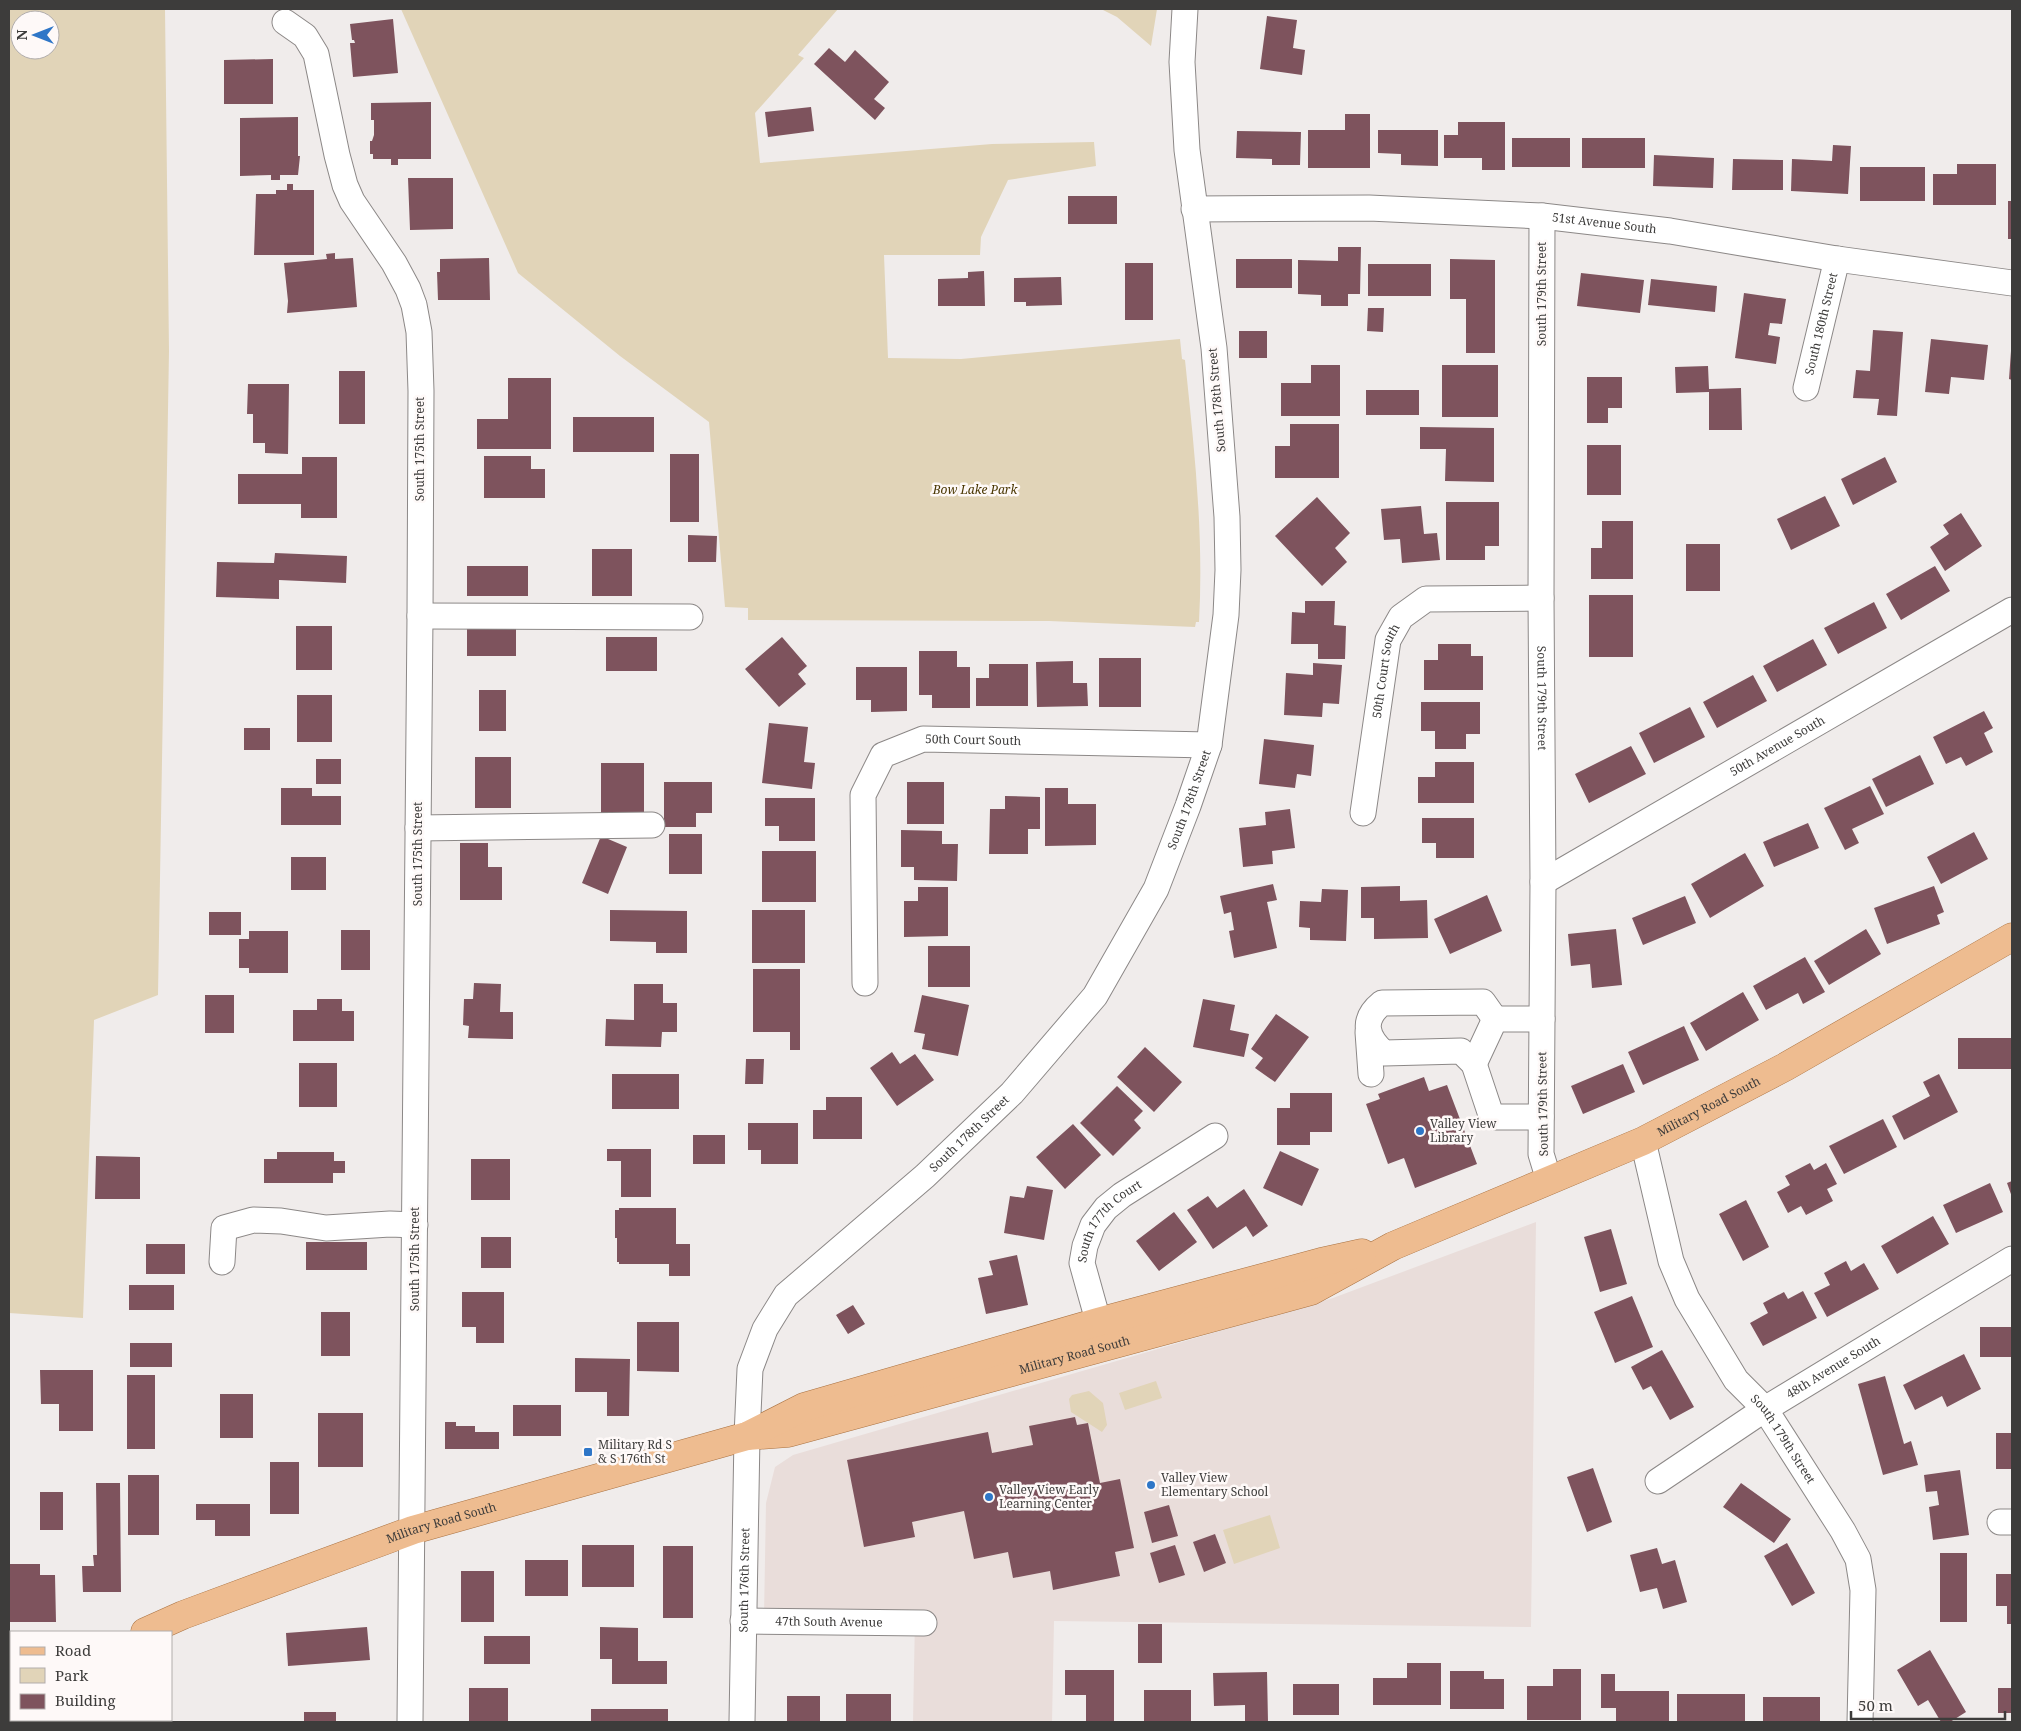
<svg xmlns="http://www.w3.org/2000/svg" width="2021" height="1731" font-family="'Noto Serif',serif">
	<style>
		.built { fill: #e9ddda }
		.green { fill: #e1d4b8; fill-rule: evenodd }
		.building { fill: #7e535d }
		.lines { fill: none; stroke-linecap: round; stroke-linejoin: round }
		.minor-casing { stroke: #8c8887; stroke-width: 27 }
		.major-casing { stroke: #a97242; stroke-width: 29 }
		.minor { stroke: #fff; stroke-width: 25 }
		.major { stroke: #eebc90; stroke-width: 28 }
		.poi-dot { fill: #2e76c7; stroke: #fef9f8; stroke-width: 2 }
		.labels { text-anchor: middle; stroke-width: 5; stroke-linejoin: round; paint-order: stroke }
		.street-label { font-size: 12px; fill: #3d3c3b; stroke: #fef9f8 }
		.park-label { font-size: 12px; font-style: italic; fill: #493600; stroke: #fef9f8 }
		.poi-label { font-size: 12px; fill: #3d3c3b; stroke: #fef9f8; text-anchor: start }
	</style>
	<rect width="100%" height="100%" fill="#f0eceb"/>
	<!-- built -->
	<path class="built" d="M1536 1222 1531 1627 1054 1621 1052 1722H913L915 1618 764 1616 766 1503 775 1467 793 1455 1333 1298Z"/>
	<!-- green -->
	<path class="green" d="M9 9H165L169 351 158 995 94 1020 83 1318 9 1313ZM20 20H50V50H20Z
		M401 9H838L798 55 804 58 755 113 760 163 992 144 1094 142 1096 166 1008 180 981 237 980 255H884L888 358 961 359 1180 339 1182 359 1185 360C1194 447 1204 533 1199 622H1196L1195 627 1049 621 748 620V608L725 607 709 422 620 356 518 273Z
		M1101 9H1157L1151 46 1117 17Z
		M1156 1381 1162 1398 1125 1410 1119 1393Z
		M1089 1391 1103 1403 1107 1425 1102 1432 1071 1412 1069 1399 1072 1395Z
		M1270 1515 1280 1548 1234 1564 1223 1530Z"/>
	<!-- building -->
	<path class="building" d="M1267 16 1297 20 1293 48 1305 50 1302 75 1260 69Z
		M393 19 398 73 353 77 350 43H355L354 40H352L350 24Z
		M829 48 845 62 855 50 889 82 874 99 885 108 875 120 814 64Z
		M273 59V104H224V60Z
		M431 102V159H398V165H391V159H373V154H370V141H372L374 135V120H371V103Z
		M811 107 814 131 768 137 765 112Z
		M1345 114H1370V168H1308V130H1345Z
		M298 117V156H300L298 175H280V180H271V175L240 176V118Z
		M1458 122H1505V170H1482V158H1444V135H1458Z
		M1378 130H1438V166L1401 165V154L1378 153Z
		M1237 131 1301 132 1300 165H1272V159L1236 158Z
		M1512 138H1570V167H1512Z
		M1582 138H1645V168H1582Z
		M1833 145 1851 146 1848 194 1791 191 1792 159 1832 161Z
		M1654 155 1714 158 1713 188 1653 186Z
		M1733 159 1783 160V190H1732Z
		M1957 164H1996V205H1933V174H1957Z
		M1860 167H1925V201H1860Z
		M408 178H453V229L410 230Z
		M287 184H293V190H314V255H254L256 194H276V190H287Z
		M1068 196H1117V224H1068Z
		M2008 201H2012V239H2008Z
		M1338 247H1361L1360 294H1348V306H1321V295L1298 294V260L1338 261Z
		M335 253V259L353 258 357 307 287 313 288 301 284 263 327 259 326 254Z
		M489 258 490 300H438L437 272H440V259Z
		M1236 259H1292V288H1236Z
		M1450 259 1495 260V353H1466V299H1450Z
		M1125 263H1153V320H1125Z
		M1368 264H1431V296H1368Z
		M984 271 985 306H938V279L968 278V272Z
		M1581 273 1644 280 1640 313 1577 306Z
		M1061 277 1062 305 1026 306V302H1014V278Z
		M1651 279 1717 286 1715 312 1648 305Z
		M1744 293 1786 299 1782 324 1770 323 1768 335 1780 337 1776 364 1735 358Z
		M1368 308H1384L1383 332 1367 331Z
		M1873 330 1903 332 1897 416 1877 415 1879 399 1853 398 1856 370 1870 371Z
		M1239 331H1267V358H1239Z
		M1931 339 1988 345 1984 380 1951 377 1949 394 1925 392Z
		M2011 351H2012V380L2009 379Z
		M1311 365H1340V416H1281V383H1311Z
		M1442 365H1498V417H1442Z
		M1708 366 1709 389 1741 388 1742 430H1709V392L1676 393 1675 367Z
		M339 371H365V424H339Z
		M1587 377H1622V408H1608V423H1587Z
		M508 378H551V449H477V419H508Z
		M248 384H289L288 454 265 453V443H253V414H247Z
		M1366 390H1419V415H1366Z
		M573 417H654V452H573Z
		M1290 424H1339V478H1275V446H1290Z
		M1420 427 1494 428V482L1445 481 1446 449H1420Z
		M1587 445H1621V495H1587Z
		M670 454H699V522H670Z
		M484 456H531V469H545V498H484Z
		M302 457H337V518H301V504H238V474H302Z
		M1885 457 1897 482 1853 505 1841 479Z
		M1825 496 1840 526 1791 550 1777 519Z
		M1317 497 1350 533 1335 548 1347 562 1322 586 1275 536Z
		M1446 502H1499V546H1485V560H1446Z
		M1421 506 1424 534 1437 533 1440 560 1402 563 1400 539 1384 540 1381 509Z
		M1961 513 1982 546 1945 571 1930 547 1949 534 1943 525Z
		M1602 521H1633V579H1591V548H1602Z
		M688 535 717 536 716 562H688Z
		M1686 544H1720V591H1686Z
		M592 549H632V596H592Z
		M275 553 347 556 346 583 279 580V599L216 597 217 562 274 563Z
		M467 566H528V596H467Z
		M1935 566 1950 591 1901 620 1886 594Z
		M1589 595H1633V657H1589Z
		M1305 601H1335L1334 625 1346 626 1345 659H1318V644H1291L1292 612 1305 613Z
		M1874 602 1887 628 1838 654 1824 628Z
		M296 626H332V670H296Z
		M467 627H516V656H467Z
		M606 637H657V671H606Z
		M782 637 807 666 798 674 806 684 779 707 745 669Z
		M1813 639 1827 665 1777 692 1763 666Z
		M1438 644H1471V656H1483V690H1424V660H1438Z
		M919 651H957V667H970V708H932V695H919Z
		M1099 658H1141V707H1099Z
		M1073 661V683H1087L1088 706 1037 707 1036 662Z
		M1313 663 1342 665 1339 704 1323 703 1322 717 1284 715 1286 673 1313 675Z
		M989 664H1028V706H976V678H989Z
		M856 667H907V711L871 712V700H856Z
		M1753 675 1767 701 1717 728 1703 702Z
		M479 690H506V731H479Z
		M297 695H332V742H297Z
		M1421 702H1480V734H1466V749H1435V731H1421Z
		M1690 707 1705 737 1654 763 1639 733Z
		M1984 711 1993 728 1984 733 1993 752 1966 766 1961 757 1946 764 1933 737Z
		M769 723 808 727 804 762 815 763 812 789 762 783Z
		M244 728H270V750H244Z
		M1264 739 1314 745 1311 776 1297 774 1295 788 1259 784Z
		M1631 746 1646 774 1589 803 1575 774Z
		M1920 755 1934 784 1886 807 1872 779Z
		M475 757H511V808H475Z
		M316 759H341V784H316Z
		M1435 762H1474V803H1418V777H1435Z
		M601 763H644V818H601Z
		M664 782H712V813H696V827H664Z
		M907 782H944V824H907Z
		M1870 786 1884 814 1852 829 1859 843 1845 850 1824 808Z
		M281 788H312V796H341V825H281Z
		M1045 788H1068V804H1096V845L1045 846Z
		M1005 796 1040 797V829H1028V854H989L990 809H1005Z
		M765 798H815V841H779V826H765Z
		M1290 809 1295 848 1272 851 1273 864 1243 867 1239 828 1266 825 1265 812Z
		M1422 818H1474V858H1436V843H1422Z
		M1808 823 1819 848 1774 867 1763 842Z
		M901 830 942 831V844H958L957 881 914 880V867H901Z
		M1974 832 1988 859 1941 884 1927 857Z
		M669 834H702V874H669Z
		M601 836 627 847 608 894 582 883Z
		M460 843H488V867H502V900H460Z
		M762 851H816V902H762Z
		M1745 853 1764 886 1710 918 1691 884Z
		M291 857H326V890H291Z
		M1273 884 1277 900 1267 902 1277 948 1234 958 1229 931 1234 930 1231 912 1224 914 1220 896Z
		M1400 886V901L1427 900 1428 938 1374 939V918H1361V887Z
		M1934 886 1944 912 1937 915 1940 924 1887 944 1874 908Z
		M918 887H948V936L904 937V901H918Z
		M1322 889 1348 890 1346 941 1310 940V928L1299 927 1300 901 1321 902Z
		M1487 895 1502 931 1450 954 1434 919Z
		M1685 896 1696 923 1643 945 1632 918Z
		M610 910 687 911V953H656V942L610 941Z
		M752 910H805V963H752Z
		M209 912H241V935H209Z
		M1616 929 1622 985 1592 988 1590 964 1571 966 1568 934Z
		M1866 929 1881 954 1829 985 1814 961Z
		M341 930H370V970H341Z
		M249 931H288V973H249V968H239V939H249Z
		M928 946H970V987H928Z
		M1805 957 1825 992 1803 1004 1798 993 1766 1010 1753 986Z
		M753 969H800V1050H790V1032H753Z
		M474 983 501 984 500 1012H513V1039L468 1038 469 1026 463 1025 464 999H473Z
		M634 984H663V1003H677V1032H662L661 1047 605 1046 606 1019 634 1020Z
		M1743 992 1759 1020 1706 1051 1690 1023Z
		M205 995H234V1033H205Z
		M922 995 969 1005 958 1056 922 1049 925 1034 914 1032Z
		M317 999H342V1011H354V1041H293V1010H317Z
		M1203 999 1235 1005 1230 1030 1249 1034 1244 1057 1193 1047Z
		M1276 1014 1309 1037 1275 1082 1255 1068 1263 1058 1251 1049Z
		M1684 1026 1699 1060 1643 1085 1628 1052Z
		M1958 1038H2011V1069H1958Z
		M1145 1047 1182 1082 1154 1112 1117 1077Z
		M892 1052 900 1064 915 1054 934 1080 897 1106 870 1068Z
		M746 1059H764L763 1084H745Z
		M299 1063H337V1107H299Z
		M1623 1064 1635 1092 1583 1114 1571 1086Z
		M612 1074H679V1109H612Z
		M1939 1074 1958 1112 1904 1140 1892 1116 1930 1096 1923 1082Z
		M1424 1077 1429 1091 1447 1085 1477 1164 1415 1188 1404 1158 1388 1164 1366 1104 1380 1099 1378 1094Z
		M1117 1086 1143 1111 1134 1120 1141 1128 1113 1156 1080 1123Z
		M1290 1093H1332V1132H1310V1145H1277V1108H1290Z
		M826 1097H862V1139H813V1110H826Z
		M1883 1119 1897 1147 1844 1174 1829 1146Z
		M748 1123H798V1164H761V1150H748Z
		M1073 1124 1101 1155 1065 1189 1036 1157Z
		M693 1135H725V1164H693Z
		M607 1149H651V1197H621V1161H607Z
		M1280 1151 1319 1169 1302 1206 1263 1188Z
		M277 1152H334V1161H345V1173H333V1183H264V1159H277Z
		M96 1156 140 1157V1199H95Z
		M471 1159H510V1200H471Z
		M1810 1163 1814 1170 1826 1163 1837 1184 1827 1189 1833 1201 1806 1215 1801 1206 1788 1213 1777 1192 1790 1185 1785 1176Z
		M2012 1181V1197L2007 1183Z
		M1990 1183 2003 1212 1956 1233 1943 1205Z
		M1027 1186 1053 1190 1044 1240 1004 1233 1010 1196 1024 1198Z
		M1244 1189 1268 1226 1253 1237 1246 1226 1213 1249 1187 1210 1208 1196 1217 1208Z
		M1746 1200 1769 1247 1743 1261 1719 1214Z
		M619 1208H676V1244H690V1276H669V1264H619V1262H617V1238H615V1210H619Z
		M1174 1212 1197 1242 1159 1271 1136 1241Z
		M1933 1216 1949 1244 1897 1274 1881 1246Z
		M1611 1229 1627 1284 1600 1292 1584 1237Z
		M481 1237H511V1268H481Z
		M306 1242H367V1270H306Z
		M146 1244H185V1274H146Z
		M1017 1255 1028 1305 986 1314 978 1278 993 1275 989 1261Z
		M1846 1261 1851 1271 1864 1263 1879 1289 1827 1317 1814 1293 1830 1285 1824 1273Z
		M129 1285H174V1310H129Z
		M1803 1291 1817 1318 1763 1346 1750 1323 1768 1313 1763 1303 1784 1292 1788 1299Z
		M462 1292H504V1343H476V1327H462Z
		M1632 1296 1653 1347 1615 1363 1594 1312Z
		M853 1305 865 1324 848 1334 836 1315Z
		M321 1312H350V1356H321Z
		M637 1322H679V1372L637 1371Z
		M1980 1327H2012V1357H1980Z
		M130 1343H172V1367H130Z
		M1662 1350 1694 1407 1670 1420 1651 1386 1643 1390 1631 1367Z
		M1964 1354 1981 1389 1947 1407 1942 1396 1915 1410 1903 1385Z
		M575 1358 630 1359 629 1416H607V1392H575Z
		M40 1370H93V1431H59V1404H41Z
		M127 1375H155V1449H127Z
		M1885 1376 1904 1444 1911 1441 1918 1465 1883 1475 1858 1384Z
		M220 1394H253V1438H220Z
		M513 1405H561V1436H513Z
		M318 1413H363V1467H318Z
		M1075 1417 1077 1425 1088 1423 1100 1483 1120 1479 1134 1548 1115 1552 1120 1576 1053 1590 1050 1571 1013 1578 1008 1552 974 1559 964 1511 912 1522 915 1537 864 1547 847 1460 988 1432 992 1453 1033 1445 1029 1426Z
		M445 1422H456V1426H475V1432H499V1449H445Z
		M1996 1433H2012V1469H1996Z
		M270 1462H299V1514H270Z
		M1593 1468 1612 1522 1587 1532 1567 1477Z
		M1960 1470 1969 1535 1933 1540 1929 1507 1939 1505 1937 1491 1926 1492 1924 1475Z
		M128 1475H159V1535H128Z
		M96 1483H120L121 1592H83L82 1566H94L93 1555H97Z
		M1741 1483 1791 1519 1774 1543 1723 1507Z
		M40 1492H63V1530H40Z
		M196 1504H250V1536H215V1520H196Z
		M1169 1505 1178 1536 1152 1543 1144 1512Z
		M1215 1534 1226 1563 1204 1572 1193 1542Z
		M1787 1543 1815 1593 1792 1606 1764 1556Z
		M582 1545H634V1587H582Z
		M1175 1545 1185 1575 1159 1583 1150 1553Z
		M663 1546H693V1618H663Z
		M1657 1548 1662 1564 1675 1560 1687 1602 1663 1609 1657 1588 1640 1592 1630 1555Z
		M1940 1553H1967V1622H1940Z
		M525 1560H568V1596H525Z
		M9 1564H40V1575H55L56 1622H9Z
		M461 1571H494V1622H461Z
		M1996 1574H2012V1624H2007V1606H1996Z
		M1138 1624H1162V1663H1138Z
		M367 1627 370 1660 288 1666 286 1633Z
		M600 1627 638 1628V1661H667V1684H612V1659H600Z
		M484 1636H530V1664H484Z
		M1930 1650 1966 1712 1950 1722H1941L1928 1700 1918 1706 1897 1670Z
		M1407 1663H1441V1705H1373V1678H1407Z
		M1553 1669H1581V1720H1527V1686H1553Z
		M1065 1670H1114V1722H1086V1695H1065Z
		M1450 1671H1484V1679H1504V1709H1450Z
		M1267 1672 1268 1722H1245V1705L1214 1706 1213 1673Z
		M1601 1674H1615V1691H1669V1722H1616V1708H1601Z
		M1293 1684H1339V1715H1293Z
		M469 1688H508V1722H469Z
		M1998 1688H2012V1713H1998Z
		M1144 1690H1191V1722H1144Z
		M846 1694H891V1722H846Z
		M1677 1694H1745V1722H1677Z
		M787 1696H820V1722H787Z
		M1763 1697H1820V1722H1763Z
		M591 1709H668V1722H591Z
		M304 1712H336V1722H304Z
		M60 1720H101V1722H60Z"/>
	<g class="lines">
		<defs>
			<g id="minor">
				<path d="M285 22 305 36 316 54 337 155 345 185 352 201 394 263 408 289 414 305 419 332 421 391 420 616 410 1722"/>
				<path id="s1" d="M1194 209 1369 208 1542 216 1670 231 1837 259 2012 283"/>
				<path id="s2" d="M1542 216 1541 598 1543 882 1541 1154 1549 1180"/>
				<path id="s3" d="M1806 388 1837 259"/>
				<path d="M420 616 690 617"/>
				<path id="s4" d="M1363 813 1388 640 1401 617 1426 599 1541 598"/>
				<path d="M418 828 652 825"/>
				<path id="s5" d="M1543 882 2012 610"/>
				<path id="s6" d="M865 983 863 795 883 755 923 739 1209 745"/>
				<path d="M1495 1019 1483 1002 1382 1003C1361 1020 1366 1037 1384 1053L1461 1051 1474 1064 1491 1115 1496 1117H1541"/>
				<path d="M1368 1032 1371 1074"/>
				<path d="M1474 1064 1495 1019H1542"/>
				<path id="s7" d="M1643 1141 1671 1261 1687 1299 1736 1380 1765 1409 1843 1531 1858 1559 1863 1590 1860 1722"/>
				<path d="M222 1262 224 1228 253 1220 281 1221 326 1228 390 1224 415 1225"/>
				<path id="s8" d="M1104 1342 1082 1263 1085 1246 1093 1225 1106 1208 1122 1195 1215 1136"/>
				<path id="s9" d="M1658 1481 1765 1409 2012 1259"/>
				<path d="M2000 1522H2012"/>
				<path id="s10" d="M743 1621 924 1623"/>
				<path id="s11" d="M742 1722 747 1436 750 1369 765 1329 786 1295 925 1176 1012 1093 1095 996 1156 889 1188 806 1209 745 1226 615 1228 570 1227 517 1214 348 1187 150 1182 62 1185 9"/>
			</g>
			<g id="major">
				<path id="s12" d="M747 1436 788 1433 1311 1291 1393 1246 1643 1141 1785 1067 2012 937"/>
				<path id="s13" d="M145 1632 183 1615 413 1530 747 1436 804 1407 1098 1322 1321 1262 1362 1253"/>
				<path d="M9 1693 11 1692"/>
			</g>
		</defs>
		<!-- minor casing -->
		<use href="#minor" class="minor-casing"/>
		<!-- major casing -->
		<use href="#major" class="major-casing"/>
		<!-- minor -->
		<use href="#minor" class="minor"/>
		<!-- major -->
		<use href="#major" class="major"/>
	</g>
	<!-- markers -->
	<g class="poi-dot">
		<circle cx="1420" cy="1131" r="5"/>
		<rect x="583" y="1447" width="10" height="10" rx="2.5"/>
		<circle cx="1151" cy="1485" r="5"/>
		<circle cx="989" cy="1497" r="5"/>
	</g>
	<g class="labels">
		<!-- street labels -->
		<g class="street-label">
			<text dy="4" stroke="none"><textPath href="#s1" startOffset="411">51st Avenue South</textPath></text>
			<text transform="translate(1542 294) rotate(-90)" y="4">South 179th Street</text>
			<text dy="4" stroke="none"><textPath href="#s3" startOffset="66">South 180th Street</textPath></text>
			<text transform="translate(1217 400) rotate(-95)" y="4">South 178th Street</text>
			<text transform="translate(420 449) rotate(-90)" y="4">South 175th Street</text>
			<text dy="4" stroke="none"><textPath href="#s4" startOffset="144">50th Court South</textPath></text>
			<text dy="4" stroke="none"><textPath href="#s2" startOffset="482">South 179th Street</textPath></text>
			<text dy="4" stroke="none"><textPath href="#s6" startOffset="326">50th Court South</textPath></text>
			<text dy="4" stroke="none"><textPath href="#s5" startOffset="271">50th Avenue South</textPath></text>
			<text dy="4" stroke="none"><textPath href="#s11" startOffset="1085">South 178th Street</textPath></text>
			<text transform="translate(418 854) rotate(-90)" y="4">South 175th Street</text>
			<text transform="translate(1543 1104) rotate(-91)" y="4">South 179th Street</text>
			<text dy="4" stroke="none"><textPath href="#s12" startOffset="1022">Military Road South</textPath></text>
			<text dy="4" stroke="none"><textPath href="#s11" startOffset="680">South 178th Street</textPath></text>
			<text dy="4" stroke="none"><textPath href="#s8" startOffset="134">South 177th Court</textPath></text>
			<text transform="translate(415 1259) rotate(-90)" y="4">South 175th Street</text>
			<text dy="4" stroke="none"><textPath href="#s12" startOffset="338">Military Road South</textPath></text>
			<text dy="4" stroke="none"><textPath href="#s9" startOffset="209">48th Avenue South</textPath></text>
			<text dy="4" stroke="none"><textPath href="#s7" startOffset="335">South 179th Street</textPath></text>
			<text dy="4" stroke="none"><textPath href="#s13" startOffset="316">Military Road South</textPath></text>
			<text dy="4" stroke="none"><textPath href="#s11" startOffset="142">South 176th Street</textPath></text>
			<text dy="4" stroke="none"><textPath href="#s10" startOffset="86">47th South Avenue</textPath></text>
		</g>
		<!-- park labels -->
		<g class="park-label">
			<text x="975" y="494">Bow Lake Park</text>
		</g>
		<!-- poi labels -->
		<g class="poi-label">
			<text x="1430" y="1128">Valley View<tspan x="1430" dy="14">Library</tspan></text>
			<text x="598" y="1449">Military Rd S<tspan x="598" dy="14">&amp; S 176th St</tspan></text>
			<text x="1161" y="1482">Valley View<tspan x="1161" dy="14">Elementary School</tspan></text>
			<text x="999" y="1494">Valley View Early<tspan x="999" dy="14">Learning Center</tspan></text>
		</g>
	</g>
	<!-- border -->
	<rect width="2021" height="1731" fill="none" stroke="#3d3c3b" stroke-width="20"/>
	<!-- legend -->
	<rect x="10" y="1631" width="162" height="90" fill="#fef9f8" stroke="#b1adac"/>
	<rect x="20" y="1647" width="25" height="8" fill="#eebc90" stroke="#b1adac"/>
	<text x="55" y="1656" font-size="15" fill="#3d3c3b">Road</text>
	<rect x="20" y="1668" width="25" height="15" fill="#e1d4b8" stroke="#b1adac"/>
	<text x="55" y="1681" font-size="15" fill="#3d3c3b">Park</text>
	<rect x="20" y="1694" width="25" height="15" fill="#7e535d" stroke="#b1adac"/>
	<text x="55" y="1706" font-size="15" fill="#3d3c3b">Building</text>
	<!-- north arrow -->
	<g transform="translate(35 35) rotate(270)"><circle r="24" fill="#fef9f8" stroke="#b1adac"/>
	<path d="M0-4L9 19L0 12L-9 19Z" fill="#2e76c7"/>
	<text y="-8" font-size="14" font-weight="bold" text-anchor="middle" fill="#3d3c3b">N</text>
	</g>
	<!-- scale -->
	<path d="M1851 1711v8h154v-8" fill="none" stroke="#3d3c3b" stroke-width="2.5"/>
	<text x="1858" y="1711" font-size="15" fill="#3d3c3b" stroke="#fef9f8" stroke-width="4" paint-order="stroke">50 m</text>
</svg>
